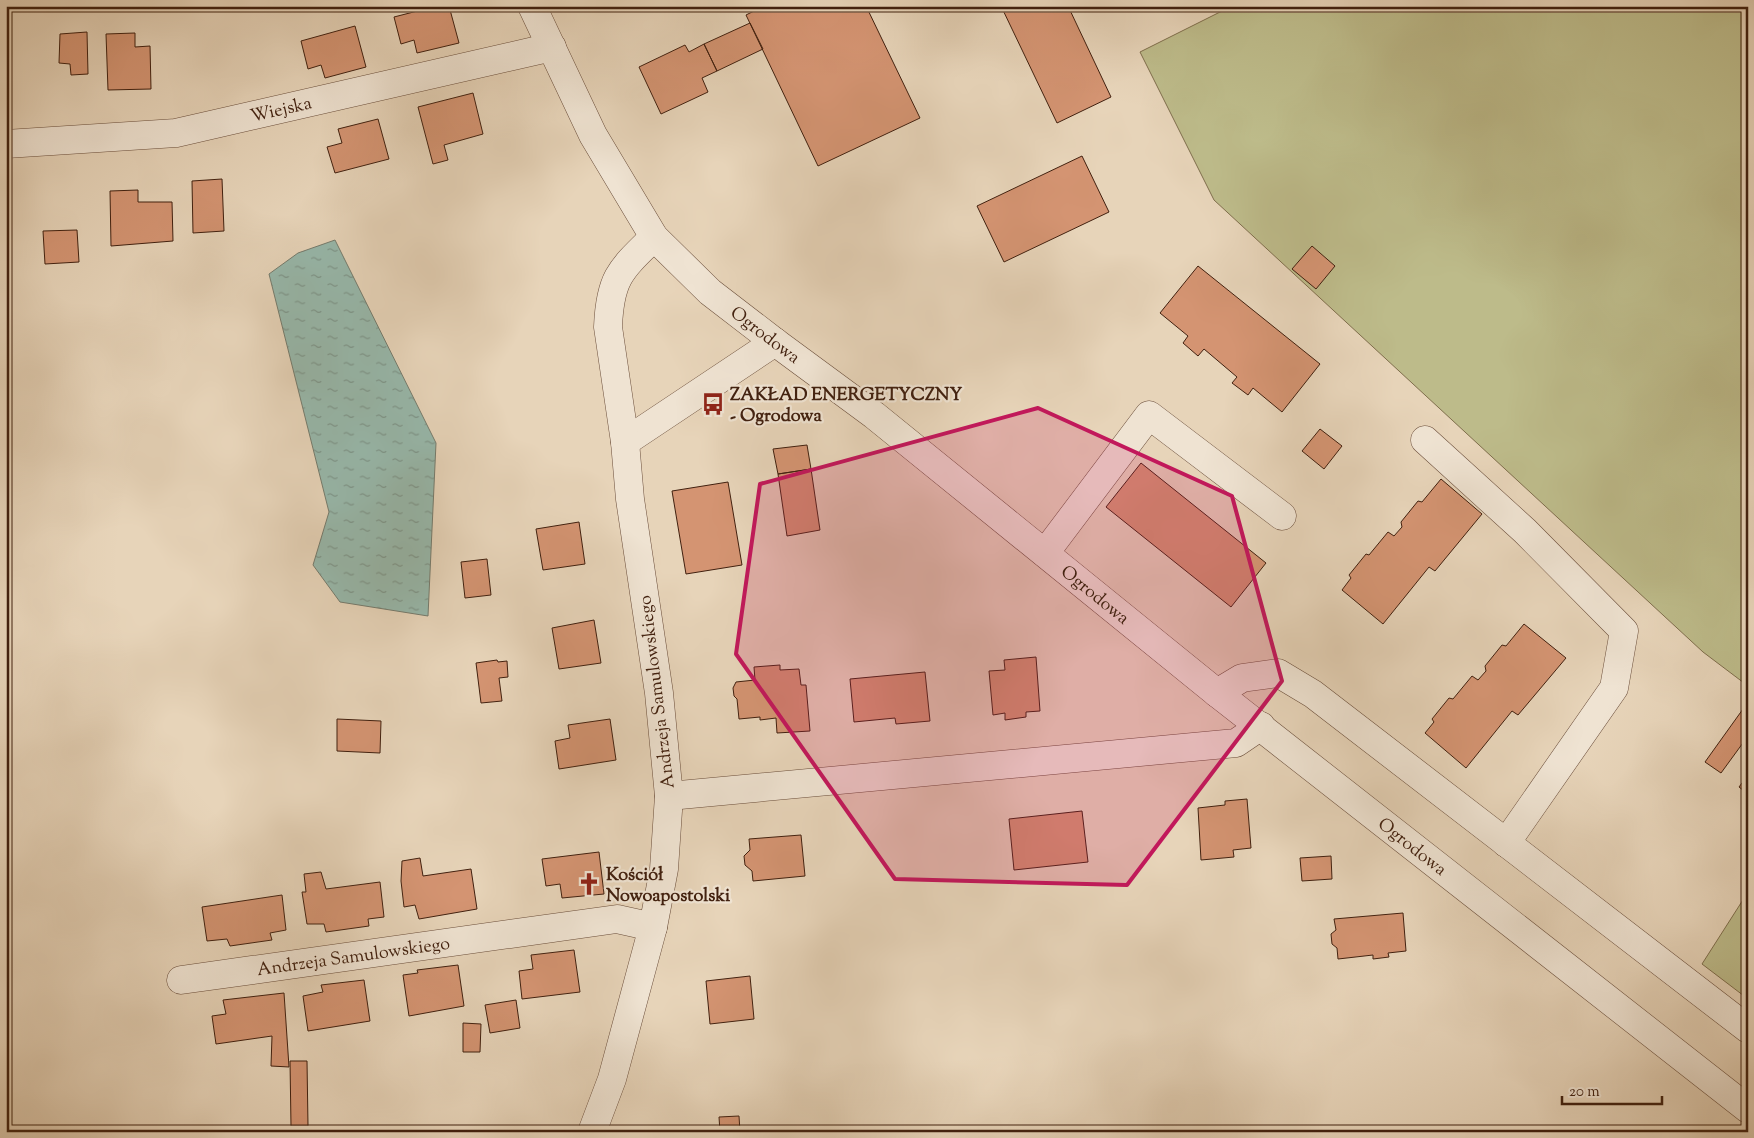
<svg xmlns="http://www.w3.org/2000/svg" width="1754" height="1138" font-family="'Sorts Mill Goudy',serif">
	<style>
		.green { fill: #bdbb8a; stroke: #7f6e4c }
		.water { fill: url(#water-ripples); stroke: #757b6d }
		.building { fill: #d49472; stroke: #41200f }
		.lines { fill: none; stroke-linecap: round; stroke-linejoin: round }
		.minor-casing { stroke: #6a4d3a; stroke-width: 29 }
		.minor { stroke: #efe3d2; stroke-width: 28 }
		.marked { fill: #c2185b; fill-opacity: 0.2; stroke: #c2185b; stroke-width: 4; stroke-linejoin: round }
		.labels { text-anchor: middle; stroke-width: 4.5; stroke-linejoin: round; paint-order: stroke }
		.street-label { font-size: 18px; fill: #41200f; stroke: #efe3d2 }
		.poi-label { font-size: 18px; font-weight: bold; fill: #41200f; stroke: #efe3d2; text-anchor: start }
	</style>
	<defs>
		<pattern id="water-ripples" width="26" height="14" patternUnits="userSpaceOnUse" patternTransform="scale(1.25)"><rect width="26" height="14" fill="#97b8ab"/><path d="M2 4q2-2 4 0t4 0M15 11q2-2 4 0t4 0" fill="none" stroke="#7d958a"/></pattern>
	</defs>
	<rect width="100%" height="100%" fill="#e7d4b9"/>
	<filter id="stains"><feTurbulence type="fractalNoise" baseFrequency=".004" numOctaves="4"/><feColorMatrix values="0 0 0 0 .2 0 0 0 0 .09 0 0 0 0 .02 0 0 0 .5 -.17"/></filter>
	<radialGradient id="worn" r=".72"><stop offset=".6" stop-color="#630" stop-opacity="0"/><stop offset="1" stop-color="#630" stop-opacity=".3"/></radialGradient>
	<!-- green -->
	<path class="green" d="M1232 6H1748V686L1703 652 1214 200 1140 52Z
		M1748 892V999L1702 964Z"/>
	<!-- water -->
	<path class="water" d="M335 240 436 443 428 616 340 602 313 565 329 512 269 274 298 253Z"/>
	<!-- building -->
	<path class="building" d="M437 6H449L459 43 417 53 414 40 401 44 394 17Z
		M764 6H866L920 118 818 166 746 15Z
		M1001 6H1068L1111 97 1057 123Z
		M750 23 763 49 717 71 704 44Z
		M355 26 366 67 325 78 321 65 308 69 301 41Z
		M87 32 88 74 71 75 70 64 59 63 60 34Z
		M135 33V47L150 46 151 89 108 90 106 34Z
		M704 44 717 71 702 78 708 92 661 114 639 67 685 45 689 52Z
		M473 93 483 134 444 145 448 160 433 164 418 107Z
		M378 119 389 159 335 173 327 147 342 143 338 129Z
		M1082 156 1109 212 1004 262 977 206Z
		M222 179 224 231 193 233 192 181Z
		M138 190V202H172L173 241 111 246 110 191Z
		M77 230 79 262 45 264 43 231Z
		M1312 246 1335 266 1316 289 1292 269Z
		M1198 266 1320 364 1282 412 1253 388 1248 395 1232 383 1237 377 1204 349 1198 356 1183 343 1188 336 1160 313Z
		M1320 429 1342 446 1324 469 1302 451Z
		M807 445 811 469 778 474 773 449Z
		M1141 463 1266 563 1231 607 1106 507Z
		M811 469 820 530 787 536 778 474Z
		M1441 479 1482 514 1435 571 1429 567 1383 624 1342 590 1351 578 1349 575 1366 554 1369 555 1388 532 1394 536 1402 527 1401 522 1418 501 1422 502Z
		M728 482 742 565 686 574 672 491Z
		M579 522 585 564 543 570 536 529Z
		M487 559 491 595 465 598 461 562Z
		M594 620 601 663 559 669 552 628Z
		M1524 624 1566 658 1518 715 1512 711 1466 768 1425 733 1434 722 1432 719 1449 698 1453 699 1472 676 1478 680 1486 671 1485 666 1502 645 1506 646Z
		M1036 657 1040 711 1026 712V717L1005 720V713L993 715 989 671 1005 670 1004 660Z
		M497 660 498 662 507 661 508 677 499 678 502 701 481 703 476 663Z
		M780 665V670L799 669 801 685H806L810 731 777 733 776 718 760 720V717L739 719 737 699 734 696 733 688 736 682 755 680 754 667Z
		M925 672 930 721 896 724 895 718 854 722 850 679Z
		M1743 709 1748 712V736L1721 773 1705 762Z
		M337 719 381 721 380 753 337 751Z
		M610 719 616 760 559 769 555 741 570 738 568 725Z
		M1748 775V794L1739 787Z
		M1247 799 1251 848 1233 850 1234 857 1201 860 1198 808 1225 805V801Z
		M1082 811 1088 862 1014 870 1009 819Z
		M801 835 805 876 753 881 752 871 745 865 744 856 750 850 749 839Z
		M599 852 604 894 562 898 560 884 546 886 542 859Z
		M1331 856 1332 879 1302 881 1300 858Z
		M420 858 423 876 471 869 477 909 419 919 415 905 404 907 401 881 402 861Z
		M321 872 326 889 380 882 384 917 368 919 369 926 326 932 324 924H307L302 892H306L304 874Z
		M282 895 286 930 270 933 272 940 230 946 227 939 207 941 202 907Z
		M1403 913 1406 951 1388 953 1389 957 1373 959V955L1338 959 1337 948 1332 944 1331 934 1336 930 1334 919Z
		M574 950 580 992 522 999 519 971 533 969 531 955Z
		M458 965 464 1006 409 1016 403 975 418 973 417 970Z
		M750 976 754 1019 710 1024 706 981Z
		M364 980 370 1021 308 1031 303 996 323 992 321 985Z
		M284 993 289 1067 271 1066 272 1036 216 1044 212 1016 226 1014 223 1000Z
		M516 1000 520 1028 490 1033 485 1005Z
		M463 1023 481 1024 480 1052H463Z
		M290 1061H307L308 1126H291Z
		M739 1116 740 1132H720L719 1117Z"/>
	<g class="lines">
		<defs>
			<g id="minor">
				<path id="s1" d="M532 6 593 135 654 237 710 292 775 342 874 415 1217 693 1748 1109"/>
				<path id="s2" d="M6 144 176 133 552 47"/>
				<path d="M1425 440 1525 531 1624 631 1614 688 1506 843"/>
				<path d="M625 442 775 342"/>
				<path d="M1045 553 1149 415 1282 516"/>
				<path d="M1217 693 1242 678 1278 673 1313 694 1748 1029"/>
				<path d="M669 796 1236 743 1261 726"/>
				<path id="s3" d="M181 980 617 919 653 927"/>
				<path d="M592 1132 612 1079 653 927 664 869 669 796 659 693 630 499 625 442 608 327C610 278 620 270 654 237"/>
			</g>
		</defs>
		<!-- minor casing -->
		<use href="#minor" class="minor-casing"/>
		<!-- minor -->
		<use href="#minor" class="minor"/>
	</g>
	<!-- marked area -->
	<path class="marked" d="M1038 408 1232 496 1282 681 1127 885 895 879 736 654 760 484Z"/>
	<!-- icons -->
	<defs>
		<symbol id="bus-bare" viewBox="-9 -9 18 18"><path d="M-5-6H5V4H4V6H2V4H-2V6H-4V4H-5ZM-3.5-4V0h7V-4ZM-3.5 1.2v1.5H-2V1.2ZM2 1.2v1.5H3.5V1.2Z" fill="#8f2418" stroke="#efe3d2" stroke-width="2.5" paint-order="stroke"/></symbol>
		<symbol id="church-bare" viewBox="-9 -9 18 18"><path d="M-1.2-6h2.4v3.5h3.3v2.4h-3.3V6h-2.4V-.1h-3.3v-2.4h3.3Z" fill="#8f2418" stroke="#efe3d2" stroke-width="2.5" paint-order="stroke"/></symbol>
	</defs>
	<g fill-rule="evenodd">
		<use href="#bus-bare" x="697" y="388" width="32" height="32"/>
		<use href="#church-bare" x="573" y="868" width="32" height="32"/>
	</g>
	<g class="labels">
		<!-- street labels -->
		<g class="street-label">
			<text dy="6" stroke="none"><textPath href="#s2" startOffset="278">Wiejska</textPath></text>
			<text dy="6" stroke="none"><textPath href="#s1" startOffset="410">Ogrodowa</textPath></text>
			<text dy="6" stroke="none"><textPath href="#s1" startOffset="830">Ogrodowa</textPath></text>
			<text transform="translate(656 692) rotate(-97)" y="6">Andrzeja Samulowskiego</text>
			<text dy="6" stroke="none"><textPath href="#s1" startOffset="1235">Ogrodowa</textPath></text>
			<text dy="6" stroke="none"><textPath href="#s3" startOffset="174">Andrzeja Samulowskiego</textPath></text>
		</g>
		<!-- poi labels -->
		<g class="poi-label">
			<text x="730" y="400">ZAKŁAD ENERGETYCZNY<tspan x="730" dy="21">- Ogrodowa</tspan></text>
			<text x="606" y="880">Kościół<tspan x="606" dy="21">Nowoapostolski</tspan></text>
		</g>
	</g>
	<!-- margin -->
	<rect width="1754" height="1138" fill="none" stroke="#e7d4b9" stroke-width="25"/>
	<rect x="8" y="8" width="1739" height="1123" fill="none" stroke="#41200f" stroke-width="2.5"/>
	<rect x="12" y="12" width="1729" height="1113" fill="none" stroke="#41200f"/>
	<!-- scale -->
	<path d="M1562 1096v8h100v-8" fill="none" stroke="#41200f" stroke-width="2.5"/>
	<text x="1569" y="1096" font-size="15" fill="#41200f" stroke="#efe3d2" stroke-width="4" paint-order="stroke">20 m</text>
	<rect width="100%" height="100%" filter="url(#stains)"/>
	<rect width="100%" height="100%" fill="url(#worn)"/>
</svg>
